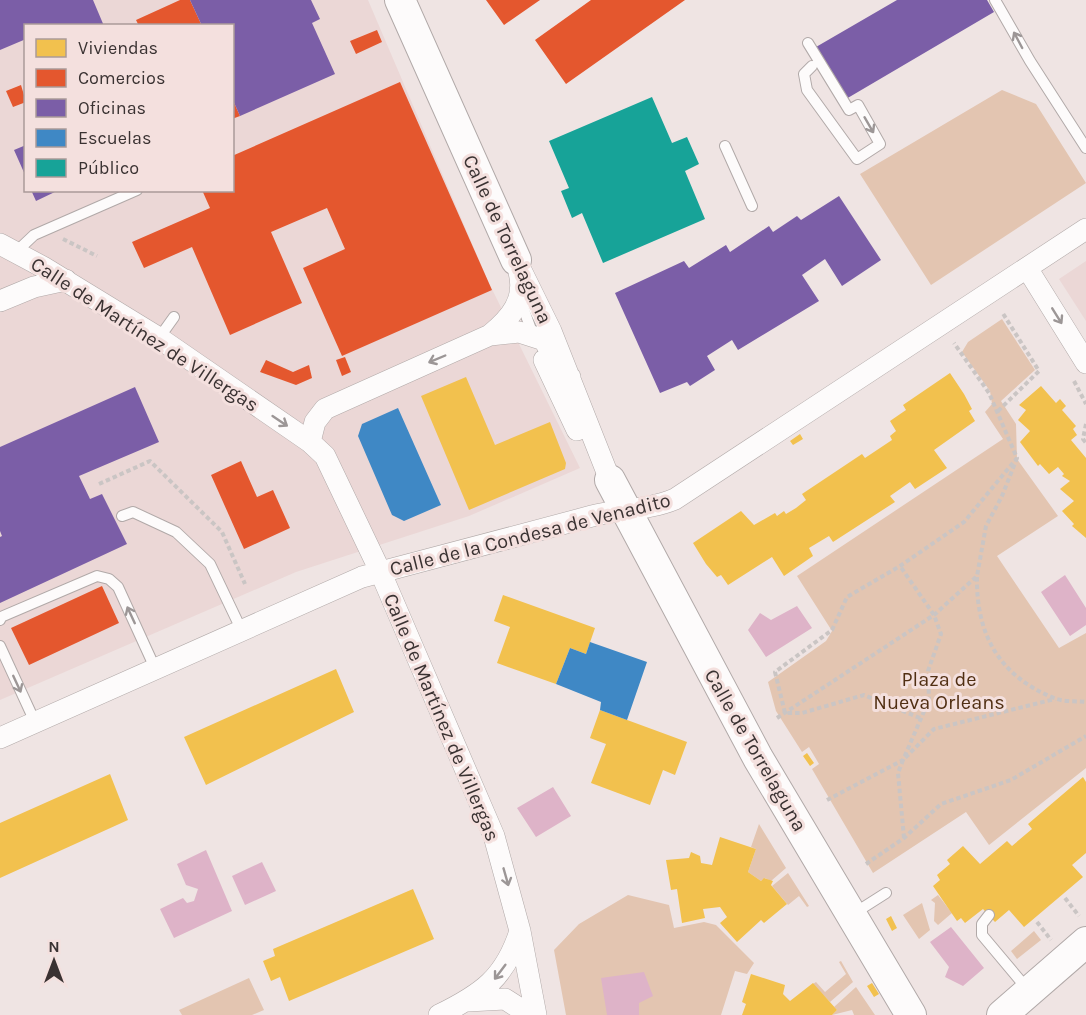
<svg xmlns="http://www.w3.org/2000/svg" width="1086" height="1015" font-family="Karla,sans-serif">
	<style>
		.built { fill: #ebd7d6; fill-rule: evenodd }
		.green { fill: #e3c5b1 }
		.water { fill: #deb3c8 }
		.homes { fill: #f2c14e }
		.shops { fill: #e4572e }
		.offices { fill: #7b5ea7 }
		.schools { fill: #3f88c5 }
		.public { fill: #17a398 }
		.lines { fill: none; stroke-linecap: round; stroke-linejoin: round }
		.lane-casing { stroke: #b1a9a8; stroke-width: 12 }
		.street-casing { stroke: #b1a9a8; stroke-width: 22 }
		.secondary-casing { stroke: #b1a9a8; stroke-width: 32 }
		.path { stroke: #cac5c4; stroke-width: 4; stroke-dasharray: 4.5 3; stroke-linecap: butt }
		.lane { stroke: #fdfbfb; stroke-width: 10 }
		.street { stroke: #fdfbfb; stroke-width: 21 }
		.secondary { stroke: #fdfbfb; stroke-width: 30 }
		.oneway { stroke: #9c9696 }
		.labels { text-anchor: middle; stroke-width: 6; stroke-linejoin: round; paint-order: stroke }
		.street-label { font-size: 20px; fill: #3a3232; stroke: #f4e0de }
		.park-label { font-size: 20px; fill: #512f13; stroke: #f4e0de }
	</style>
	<rect width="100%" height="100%" fill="#efe4e3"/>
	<!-- built -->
	<path class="built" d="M0 0H368L488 281 580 468 469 516 296 572 0 700ZM26 26H232V190H26Z
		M1086 261V321L1059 279Z"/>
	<!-- green -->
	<path class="green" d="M1002 90 1036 104 1086 183 931 285 860 174Z
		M1002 319 1035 370 1001 401 1016 424 1017 459 1058 516 997 556 1059 648 1086 633V768L989 845 966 812 873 873 812 769 819 764 809 747 802 752 776 711 768 682 826 641 832 631 797 576 1003 439 985 412 992 404 990 391 962 352 968 342Z
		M759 824 786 868 771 881 765 878 761 881 748 872 756 849 751 847Z
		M788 873 809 906 807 907 799 896 788 905 772 886Z
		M628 895 669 905 674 928 704 922 716 925 754 963 747 974 735 971 721 1015H566L554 950 579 924Z
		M938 895 952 913 938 925 934 921 935 903 931 900Z
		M922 903 930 930 919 939 903 915Z
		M1034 931 1041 940 1017 959 1011 951Z
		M841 961 853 982 830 1002 813 984 816 982 825 992 846 974 839 962Z
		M249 978 264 1010 252 1015H182L179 1010Z
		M856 987 875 1015H854L852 1010 832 1015 837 1010 834 1007Z"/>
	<!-- water -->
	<path class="water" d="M1065 575 1086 608V625L1070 636 1041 592Z
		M797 606 812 628 766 657 748 630 760 613 771 620Z
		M553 787 571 816 536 837 517 808Z
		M206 850 232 911 174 938 160 909 183 898 187 903 194 901 198 889 186 885 177 864Z
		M262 862 276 891 245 905 232 876Z
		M951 927 984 968 963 986 945 977 949 967 930 942Z
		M644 972 653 996 639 1003V1015H607L601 978Z"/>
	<!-- homes -->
	<path class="homes" d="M950 373 964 394 972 409 969 411 975 421 934 450 947 468 915 489 910 482 890 496 895 502 833 542 829 536 809 548 813 556 784 576 772 557 728 585 721 575 717 577 706 564 693 543 741 511 754 525 775 513 777 516 784 511 786 514 796 508 806 500 802 494 862 454 865 458 892 440 890 436 896 431 890 421 906 410 903 405Z
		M466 377 495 445 550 422 566 463 565 469 469 510 421 396Z
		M1041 386 1056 403 1060 399 1066 406 1062 410 1076 426 1073 429 1077 435 1071 440 1086 458V538L1072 526 1074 524 1062 511 1074 501 1060 489 1070 481 1062 476 1064 474 1058 467 1049 474 1040 464 1038 466 1020 442 1030 431 1018 420 1026 410 1019 405Z
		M800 434 803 439 793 445 790 441Z
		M503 595 595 628 586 654 570 648 556 684 497 663 510 627 494 621Z
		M336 669 354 712 206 785 184 737Z
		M600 710 687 742 675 775 663 770 650 805 591 783 606 744 590 738Z
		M807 753 814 763 810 766 803 756Z
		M110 774 128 820 0 878V823Z
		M1083 777 1086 782V853L1072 865 1083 877 1024 927 1009 910 995 922 983 909 965 923 961 918 957 921 933 886 940 880 937 875 950 864 947 860 963 846 980 864 1007 841 1012 846 1032 829 1028 824Z
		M720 837 756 849 748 872 761 881 764 878 773 881 771 885 787 904 764 923 761 920 737 942 720 923 727 917 720 907 703 909 705 918 682 923 677 889 671 890 666 860 689 858 691 852 700 856 701 863 712 865Z
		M413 889 434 939 289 1001 280 977 271 981 263 961 275 956 273 949Z
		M891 916 897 928 892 931 886 919Z
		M751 974 785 985 783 994 790 1001 813 983 837 1010 832 1015H742L746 1004 742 1002Z
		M872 983 879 994 874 997 867 986Z"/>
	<!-- shops -->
	<path class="shops" d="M180 0H190L202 26H139L136 20Z
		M486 0H540L504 25Z
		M591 0H685L566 84 535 40Z
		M377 30 382 42 356 54 350 41Z
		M400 82 492 290 342 356 303 268 345 249 327 208 271 232 302 303 230 335 192 247 144 268 132 242 210 208 202 190H232V156Z
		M21 85 26 102 13 107 6 91Z
		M232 98 240 116 232 119Z
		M345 357 351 372 342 376 336 360Z
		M266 360 293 372 309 365 312 378 296 385 260 372Z
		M241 461 257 497 273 490 290 528 244 549 211 475Z
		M102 586 119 623 29 665 11 628Z"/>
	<!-- offices -->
	<path class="offices" d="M0 0H93L104 26H26V39L0 50Z
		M190 0H311L320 19 312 23 335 74 240 116 232 98V26H202Z
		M897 0H987L994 12 846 99 816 47Z
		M26 145V177L14 150Z
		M31 190H59L36 201Z
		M839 196 881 260 842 286 825 259 802 275 819 301 738 350 732 340 707 356 715 370 690 386 687 382 660 393 615 293 684 261 689 268 726 245 730 252 769 226 773 232 797 216 801 220Z
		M135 387 159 442 79 476 90 499 102 494 127 544 0 603V537L2 536 0 531V447Z"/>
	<!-- schools -->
	<path class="schools" d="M398 408 441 505 404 521 392 515 358 436 362 424Z
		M590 642 647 662 627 720 600 710 601 702 556 684 570 648 586 654Z"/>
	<!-- public -->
	<path class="public" d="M652 97 672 143 687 137 699 164 685 171 705 219 603 263 582 213 572 218 561 191 569 188 549 141Z"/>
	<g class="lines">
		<defs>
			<path id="lane" d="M995 0 1030 61 1086 148
				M808 43 849 110 858 105 880 144 857 159 807 90 804 74 812 66
				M725 146 752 206
				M16 252 34 235 137 190
				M520 299 533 335
				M159 338 174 317
				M122 516 133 512 176 532 210 564 241 629
				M0 620 1 617 97 576 109 579 118 587 155 668
				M0 646 35 722
				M853 914 886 893
				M989 915 982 924V935L1029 991"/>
			<path id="street" d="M0 244 43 267 159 338 310 442 325 456 380 571 494 836 520 931 536 1015
				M516 260 551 331 610 480
				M1027 268 1086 363
				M0 301 34 287 66 280
				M490 335C511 318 526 300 519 272
				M544 360 577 430
				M310 442 315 422 325 409 490 335 519 332 544 340 561 370 570 377
				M0 738 362 577 592 516C620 509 649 510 675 499L1086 229
				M468 1001 505 999 530 1015
				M439 1015C482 994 505 978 520 931"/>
			<path id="secondary" d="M400 0 516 260
				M610 480 758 758 911 1015
				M1002 1015 1086 942"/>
		</defs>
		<!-- lane casing -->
		<use href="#lane" class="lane-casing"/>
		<!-- street casing -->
		<use href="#street" class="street-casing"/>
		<!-- secondary casing -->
		<use href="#secondary" class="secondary-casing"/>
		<!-- path -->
		<path class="path" d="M63 239 97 256
			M1074 381 1086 404
			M998 411 1039 371 1002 312
			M1086 424 1083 439 1086 443
			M99 484 150 461 222 532 245 584
			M977 577C976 634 999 676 1054 698 1063 702 1076 701 1086 702
			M777 718 934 615 977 576 986 526 1002 496 1017 458 989 393 954 343
			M920 718 864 695 802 713H785L775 672 832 630 847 597 900 566 964 522 1017 458
			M827 800 903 760 929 700 928 671 941 634 934 615 900 566
			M904 838 898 773 903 760 934 729 1055 699
			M866 864 904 838 941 804 1011 780 1086 736
			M1065 898 1079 916
			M1037 922 1051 940"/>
		<!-- lane -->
		<use href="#lane" class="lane"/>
		<!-- street -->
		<use href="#street" class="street"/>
		<!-- secondary -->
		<use href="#secondary" class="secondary"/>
	</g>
	<!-- one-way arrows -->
	<defs><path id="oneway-shaft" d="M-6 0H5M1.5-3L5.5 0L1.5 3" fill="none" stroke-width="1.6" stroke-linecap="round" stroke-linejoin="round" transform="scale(1.5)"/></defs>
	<g class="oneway">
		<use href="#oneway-shaft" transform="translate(1018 40) rotate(-118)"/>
		<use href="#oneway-shaft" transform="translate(869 125) rotate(60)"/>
		<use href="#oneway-shaft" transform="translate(1057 316) rotate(58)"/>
		<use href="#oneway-shaft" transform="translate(437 359) rotate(157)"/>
		<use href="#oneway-shaft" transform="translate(280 421) rotate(34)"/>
		<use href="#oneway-shaft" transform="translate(131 615) rotate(-115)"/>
		<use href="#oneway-shaft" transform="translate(17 684) rotate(65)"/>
		<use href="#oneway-shaft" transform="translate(506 877) rotate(74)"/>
		<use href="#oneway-shaft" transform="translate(500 972) rotate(127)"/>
	</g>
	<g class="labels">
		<!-- street labels -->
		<g class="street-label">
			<text transform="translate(508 239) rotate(65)" y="7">Calle de Torrelaguna</text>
			<text transform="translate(145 334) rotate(33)" y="7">Calle de Martínez de Villergas</text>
			<text transform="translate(530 534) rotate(-14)" y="7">Calle de la Condesa de Venadito</text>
			<text transform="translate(442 717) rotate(67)" y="7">Calle de Martínez de Villergas</text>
			<text transform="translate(756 750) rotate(60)" y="7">Calle de Torrelaguna</text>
		</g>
		<!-- park labels -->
		<g class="park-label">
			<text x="939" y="686">Plaza de<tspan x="939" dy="23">Nueva Orleans</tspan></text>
		</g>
	</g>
	<!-- legend -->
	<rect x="24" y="24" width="210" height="168" fill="#f4e0de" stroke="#aa9a99" stroke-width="1.5"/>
	<rect x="36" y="39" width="30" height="18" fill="#f2c14e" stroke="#aa9a99" stroke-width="1.5"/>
	<text x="78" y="54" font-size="18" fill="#3a3232">Viviendas</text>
	<rect x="36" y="69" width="30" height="18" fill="#e4572e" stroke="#aa9a99" stroke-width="1.5"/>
	<text x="78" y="84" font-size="18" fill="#3a3232">Comercios</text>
	<rect x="36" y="99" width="30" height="18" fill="#7b5ea7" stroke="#aa9a99" stroke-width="1.5"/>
	<text x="78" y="114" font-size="18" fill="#3a3232">Oficinas</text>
	<rect x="36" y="129" width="30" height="18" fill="#3f88c5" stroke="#aa9a99" stroke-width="1.5"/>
	<text x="78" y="144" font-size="18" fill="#3a3232">Escuelas</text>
	<rect x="36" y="159" width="30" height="18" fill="#17a398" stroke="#aa9a99" stroke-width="1.5"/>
	<text x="78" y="174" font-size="18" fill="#3a3232">Público</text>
	<!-- north arrow -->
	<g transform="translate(54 961)" stroke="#f4e0de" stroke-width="4.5" paint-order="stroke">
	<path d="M0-4.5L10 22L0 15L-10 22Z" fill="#3a3232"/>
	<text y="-9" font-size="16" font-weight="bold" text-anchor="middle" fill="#3a3232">N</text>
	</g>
</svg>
